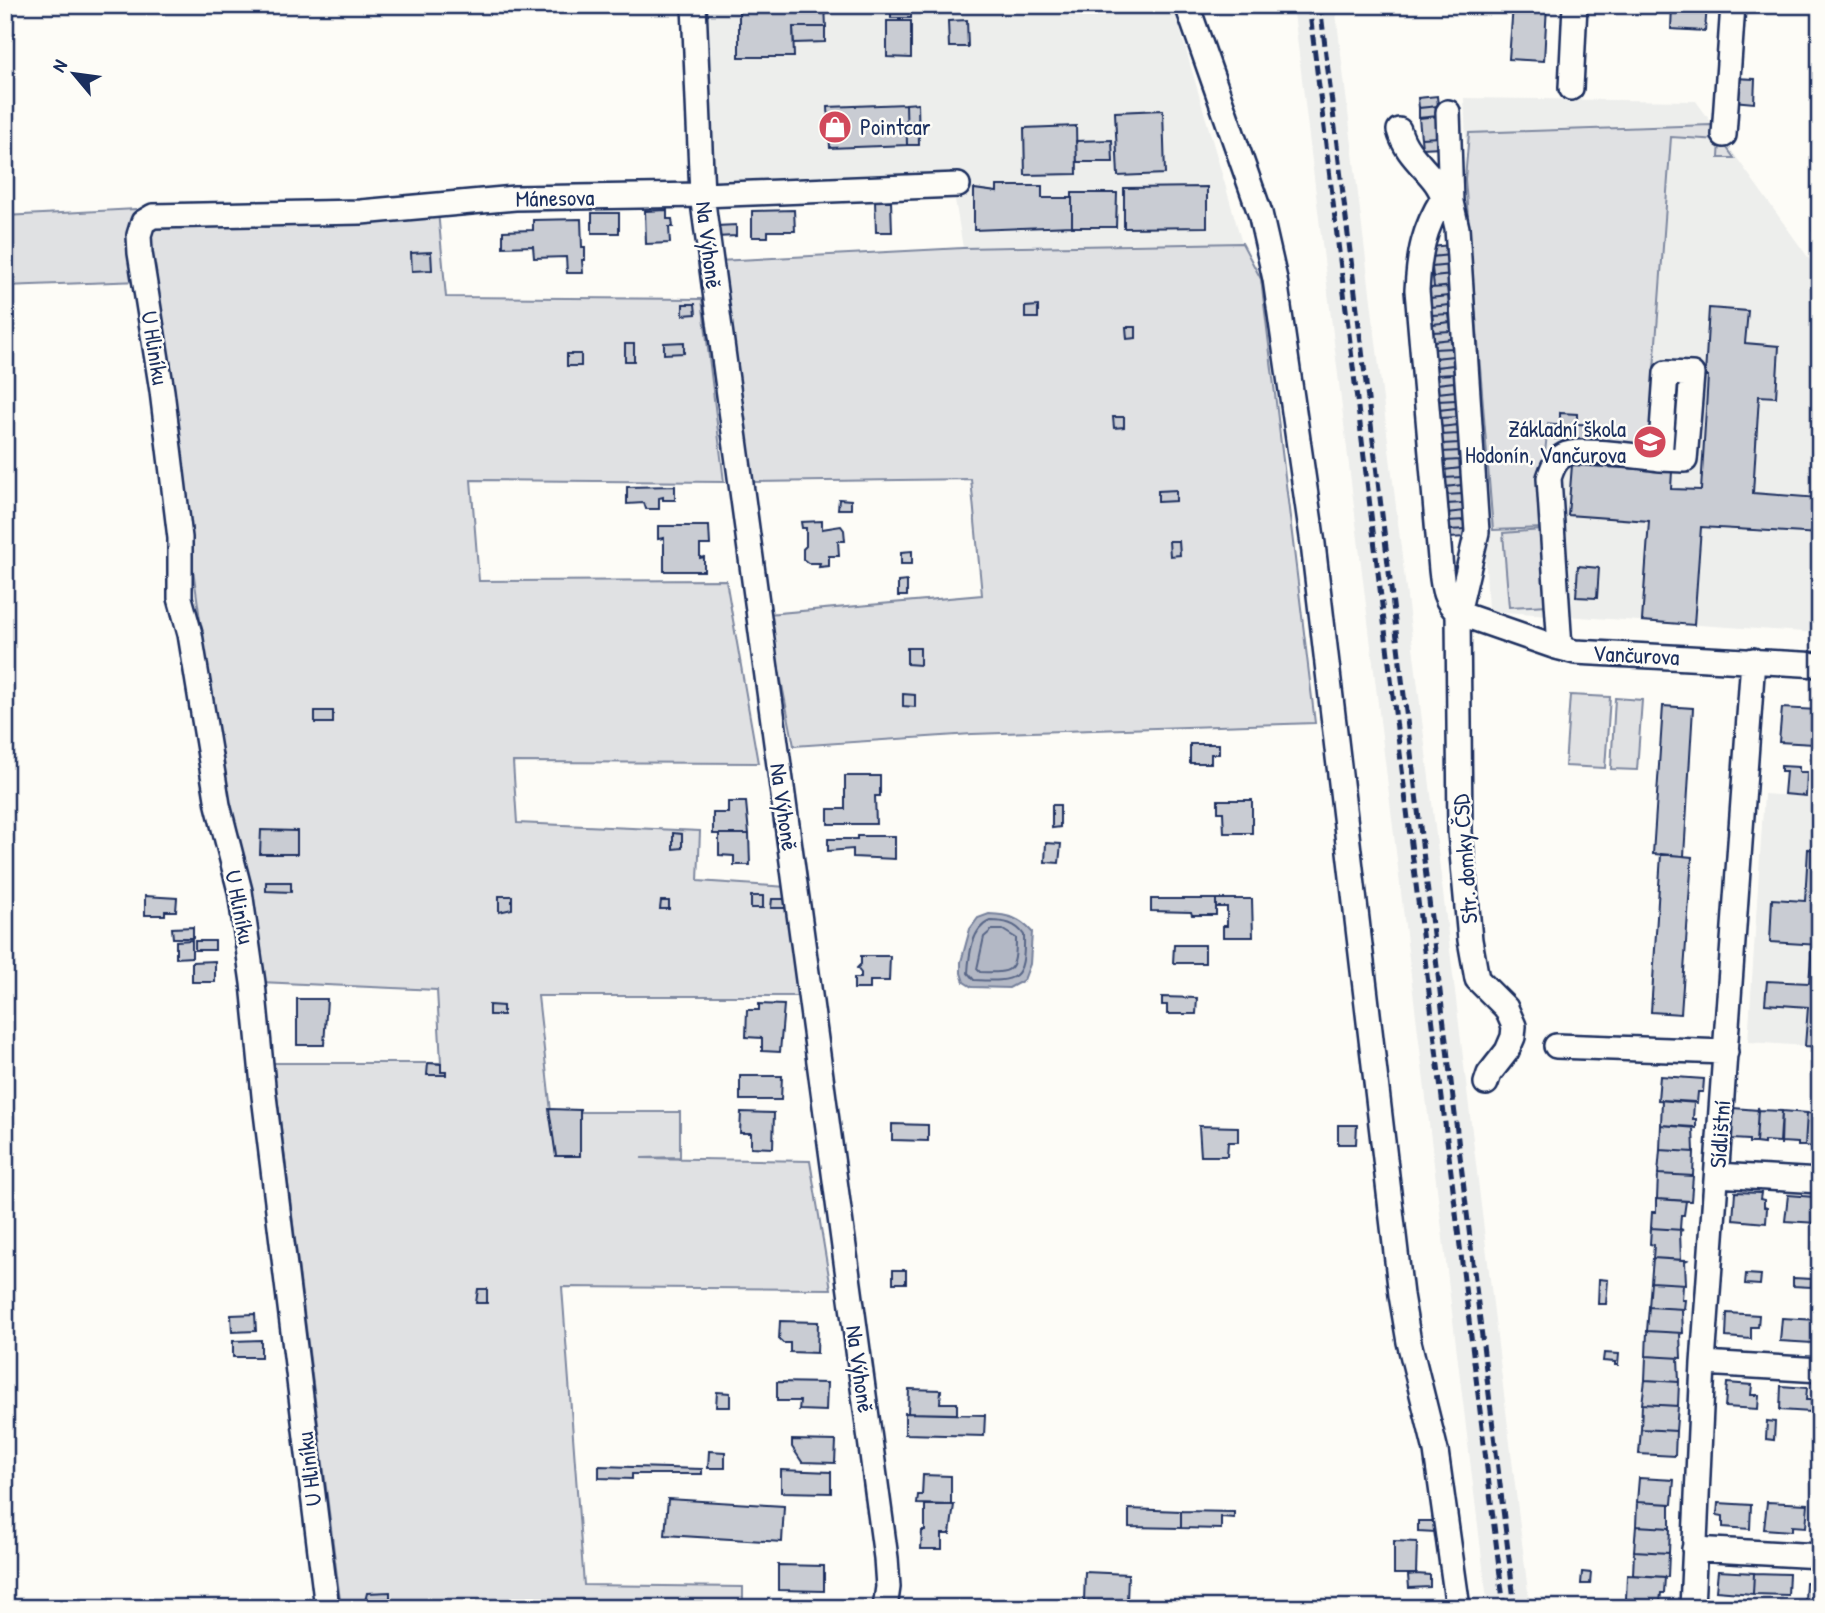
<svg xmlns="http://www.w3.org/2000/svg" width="1825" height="1613" font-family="'Patrick Hand',sans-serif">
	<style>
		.built { fill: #edeeec }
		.green { fill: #e0e1e3; stroke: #7e88a0; stroke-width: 2 }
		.water { fill: #b3b8c5; stroke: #76819c; stroke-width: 2 }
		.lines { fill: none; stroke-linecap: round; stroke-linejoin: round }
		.shore { stroke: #586687; stroke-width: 2 }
		.building { fill: #c9ccd3; stroke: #1b2f5e; stroke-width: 2 }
		.minor-casing { stroke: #1b2f5e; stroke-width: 28 }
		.minor { stroke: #fdfcf7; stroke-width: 23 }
		.rail { stroke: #1b2f5e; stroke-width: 5; stroke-dasharray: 10 5; stroke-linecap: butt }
		.labels { text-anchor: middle; stroke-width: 5; stroke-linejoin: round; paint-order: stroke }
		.poi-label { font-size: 23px; fill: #1b2f5e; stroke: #fdfcf7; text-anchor: start }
		.street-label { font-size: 23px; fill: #1b2f5e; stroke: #fdfcf7 }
	</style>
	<rect width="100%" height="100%" fill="#fdfcf7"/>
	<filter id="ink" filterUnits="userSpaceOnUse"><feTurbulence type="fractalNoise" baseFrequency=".0143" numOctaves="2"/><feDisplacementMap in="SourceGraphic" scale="14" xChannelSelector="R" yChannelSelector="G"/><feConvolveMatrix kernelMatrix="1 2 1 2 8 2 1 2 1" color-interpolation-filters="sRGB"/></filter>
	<g filter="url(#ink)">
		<!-- built -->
		<path class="built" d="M705 5H1173L1242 243 963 248 952 182 712 196Z
			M1293 5H1335L1530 1608H1488Z
			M1464 98 1696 101 1820 274V633L1488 611Z
			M1764 794 1820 798V1047L1748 1042Z"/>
		<!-- green -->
		<path class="green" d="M1711 125 1734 158H1719L1720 140 1671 137 1648 452 1573 447 1562 440 1596 443 1598 426 1577 424 1560 413V425L1548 423 1542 484 1545 528 1493 530 1465 179 1469 133Z
			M136 209 141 281 5 286V216Z
			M438 211 446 297 702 299 724 482 471 480 479 581 726 580 758 763 513 762 517 823 700 831 698 881 787 887 799 996H538L556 1156H580V1112H680V1157L641 1158 810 1161 831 1289 562 1287 584 1585 743 1587V1608H341L273 1063H441L437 990 260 982 219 758 146 227Z
			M1242 243 1261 279 1315 723 972 734 794 746 768 614 982 595 971 479 749 482 718 261 963 248Z
			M1542 530 1548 605 1509 607 1503 533Z
			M1570 695 1610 697 1605 768 1565 766Z
			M1615 698 1642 700 1637 770 1611 769Z"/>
		<!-- water -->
		<path class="water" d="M989 914C1008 915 1019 917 1032 932L1030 964 1024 980 1009 988 972 987 964 982 961 973V962L970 929 978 918Z"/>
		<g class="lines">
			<!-- shore -->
			<path class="shore" d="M990 921C1004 921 1016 923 1024 935 1025 981 1017 982 974 980L968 973C969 955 972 928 990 921Z
				M992 930H1003L1016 938C1016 973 1012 973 980 972L977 969 984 937Z"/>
		</g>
		<!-- building -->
		<path class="building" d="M739 5H825L826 27H793L794 57H739Z
			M891 5H911V18H891Z
			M1513 5H1547L1544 61 1509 59Z
			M1672 5H1707L1705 31 1671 29Z
			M967 20 968 47H949L948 21Z
			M887 21H911V58L887 57Z
			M793 27H825V42L794 43Z
			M1734 78 1755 79 1754 103 1733 101Z
			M1437 96 1438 106 1419 108 1418 98Z
			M918 103 919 145H907L906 104Z
			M906 104 907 145 830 148 828 107Z
			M1438 106V116L1419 118V108Z
			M1163 110 1165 174 1118 176 1115 112Z
			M1438 116 1440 137 1421 138 1419 118Z
			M1820 124V232L1813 231Z
			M1076 126 1077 174 1025 175 1024 128Z
			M1440 137 1441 147 1422 148 1421 138Z
			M1112 140 1113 162H1077L1076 141Z
			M997 186H1042V198H1072V226L974 230V189L997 192Z
			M1207 187V227L1124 228V188Z
			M1072 193H1117L1116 227H1072Z
			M875 201H891L892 232H876Z
			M667 210V219H672L673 227H669L670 243 646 244 645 211Z
			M794 210 795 231H768V237H752V211Z
			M592 213H619V233H592Z
			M581 219 582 247H585V260H582L583 273H567L566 257 534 258 533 246 503 247V231L533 230V220Z
			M736 225V236L716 237V226Z
			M1450 245V255L1431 257V247Z
			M431 252 432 270 412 271 411 253Z
			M1450 255 1451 265 1432 267 1431 257Z
			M1451 265 1452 275 1433 277 1432 267Z
			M1452 275 1453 286 1434 288 1433 277Z
			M1447 287 1448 296 1430 298V288Z
			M1448 296 1449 305 1431 307 1430 298Z
			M683 304H695L696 314 683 315Z
			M1449 305V314L1432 315 1431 307Z
			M1038 306V318H1025V307Z
			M1709 308 1748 311 1745 343 1779 346 1776 397 1759 396 1753 493 1818 498 1820 467V534L1701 527 1694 625 1642 621 1649 521 1568 515 1572 465 1672 471 1671 489 1701 490 1708 376H1705Z
			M1449 314 1450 322 1433 324 1432 315Z
			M1450 322 1451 331 1433 332V324Z
			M1126 327H1136V338L1127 339Z
			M1451 331V339L1434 341 1433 332Z
			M1451 339 1452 348 1434 349V341Z
			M684 342V353L664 354V343Z
			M625 344H634V361H625Z
			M1452 348 1453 356 1435 358 1434 349Z
			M567 354H581V366H567Z
			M1453 356V365L1436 367 1435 358Z
			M1453 365 1454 374 1436 375V367Z
			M1454 374V382L1437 384 1436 375Z
			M1454 382 1455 391 1438 393 1437 384Z
			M1455 391 1456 400 1438 401V393Z
			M1456 400V408L1439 410 1438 401Z
			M1456 408 1457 417 1440 418 1439 410Z
			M1560 413 1577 414V424L1598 425 1597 443 1549 438 1551 424 1560 425Z
			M1113 417H1124V427L1114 428Z
			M1457 417 1458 425 1440 427V418Z
			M1458 425V434L1441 435 1440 427Z
			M1458 434 1459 443 1442 444 1441 435Z
			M1459 443 1460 451 1442 452V444Z
			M1460 451V460L1443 461 1442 452Z
			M1460 460 1461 468 1444 470 1443 461Z
			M1461 468 1462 477 1444 478V470Z
			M1462 477V485L1445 487 1444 478Z
			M1462 485 1463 494 1445 495V487Z
			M675 486V500H663V497L659 498V509H646L644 503 627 504V487Z
			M1176 490V501L1158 502V491Z
			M1463 494 1464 503 1446 504 1445 495Z
			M839 499 851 500V509H838Z
			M1464 503V511L1447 513 1446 504Z
			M1464 511 1465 520 1447 521V513Z
			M1465 520 1466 529 1448 530 1447 521Z
			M822 521V529L841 526 844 530 845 541H838L839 556H829V566L819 567 820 563H808L803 559V549L806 546V528H802L801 522Z
			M658 526H709L710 545H700V558L704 557V571H664V538L658 539Z
			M1466 529V537L1449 538 1448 530Z
			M1169 541H1179L1180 555 1170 556Z
			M912 551V564H901V552Z
			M1578 566 1599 568 1597 598 1576 597Z
			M907 581V596H898V582Z
			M907 648H920V665L907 664Z
			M903 694 915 695V707L903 706Z
			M1663 706 1693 708 1684 856 1653 854Z
			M1817 706H1820V737H1815L1814 744 1779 742 1782 708 1817 710Z
			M315 711H333V723H315Z
			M1190 744H1219V754H1211V763H1190Z
			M1781 766 1799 767V772H1807L1806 796 1784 794 1786 771H1781Z
			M845 776H880V796H875L876 824H828V809H845Z
			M1218 800H1252V833H1224L1223 812H1218Z
			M728 802H746L749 834H713V813H728Z
			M1052 805H1060V827L1052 828Z
			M261 830 297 831V854H260Z
			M673 833 682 834V848L673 849Z
			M719 834H749L750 865H734V856L719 855Z
			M857 836H895V859L853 857V849L828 851V839H857Z
			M1815 842H1820V945L1770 942 1772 899 1805 901 1808 849 1815 850Z
			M1046 843 1061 844 1059 863 1045 862Z
			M1661 854 1692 857 1681 1014 1651 1012Z
			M266 882H291V892L266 891Z
			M145 896 177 898 176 911H165V915H145Z
			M499 896H512V909L499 912Z
			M751 896H763V908H751Z
			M772 899H786V908H771Z
			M1151 899H1216V915H1192L1191 912 1151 911Z
			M1216 899H1252L1253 937H1223V926H1227V907H1216Z
			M661 901H669V909H660Z
			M193 927V938H173L172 928Z
			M192 940V957L176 958V941Z
			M195 941H215V950H195Z
			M1174 945H1205V963H1173Z
			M1812 945H1820V1047L1805 1046 1808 1007 1765 1004 1767 981 1809 983Z
			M861 956H890L889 981H870V989H854V978H861V973L857 968 861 964Z
			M215 961V982H192V962Z
			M1162 997 1197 998 1196 1014H1167V1005H1162Z
			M297 999H327L324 1045H297Z
			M759 1004 784 1005 780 1052 762 1051V1038L746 1037 747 1010H759Z
			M489 1005 503 1006V1015H489Z
			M428 1063 441 1064V1072H446V1075H427Z
			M740 1076H782L781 1100H740Z
			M1660 1076 1704 1079 1703 1092H1698L1697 1103 1658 1100Z
			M1662 1100 1694 1102 1693 1119H1696V1128L1661 1125Z
			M1758 1107 1759 1110 1782 1111 1780 1142 1764 1141V1144L1756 1143Z
			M1733 1108 1758 1110 1756 1143H1749V1140L1732 1139 1731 1142Z
			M549 1109 580 1110V1156H556Z
			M1782 1111 1807 1113 1805 1146H1798V1143L1781 1142V1145Z
			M741 1112 774 1113 773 1148 751 1147V1133H740Z
			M1807 1113 1820 1114V1144H1814V1147L1805 1146Z
			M892 1124 928 1125V1141L892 1140Z
			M1338 1125H1357L1356 1144H1338Z
			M1661 1125 1693 1127 1694 1152 1660 1150Z
			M1199 1126 1238 1127V1142H1228L1227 1156H1201Z
			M1660 1150 1694 1152 1693 1176 1658 1174Z
			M1658 1174 1693 1176 1691 1201 1657 1199Z
			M1735 1192 1761 1193 1760 1199 1764 1200V1207L1767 1208 1766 1223 1733 1220Z
			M1788 1195 1814 1197V1204L1819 1205 1818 1223 1785 1221Z
			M1656 1199 1686 1201 1684 1215H1681L1680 1229 1683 1230 1651 1228 1652 1212H1656Z
			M1651 1228 1683 1230 1680 1231 1681 1260 1653 1258 1654 1245 1650 1244Z
			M1653 1258 1687 1260 1685 1261 1686 1284 1651 1282Z
			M893 1270H906V1283H893Z
			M1746 1274 1761 1275 1760 1285 1745 1284Z
			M1793 1278 1812 1279 1811 1287 1793 1286Z
			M1599 1279 1608 1280 1606 1304H1598Z
			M1651 1282 1686 1284 1683 1285 1682 1300H1685L1684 1309 1649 1307Z
			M478 1289H487V1303H476Z
			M1649 1307 1684 1309 1682 1310 1683 1333 1647 1331Z
			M1727 1313 1759 1315 1758 1327H1751V1339L1726 1337Z
			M255 1314 256 1331 232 1332 231 1315Z
			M1782 1318 1818 1320 1817 1326H1813L1812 1343 1780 1341Z
			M780 1321 818 1322 817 1353 790 1352V1343H783L779 1339Z
			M1647 1331 1683 1333 1680 1334 1681 1358 1646 1356Z
			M261 1340V1357H233V1341Z
			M1604 1353 1619 1354 1618 1365H1615V1362L1603 1361Z
			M1646 1356 1681 1358H1678L1679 1382 1645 1380Z
			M1645 1380 1679 1382 1678 1406 1642 1404Z
			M777 1382 827 1383 826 1411 799 1410 800 1401H777Z
			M1727 1383 1752 1385 1751 1395H1759L1758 1409 1725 1407Z
			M1781 1386 1807 1388 1806 1400H1812L1811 1412 1780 1410Z
			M909 1389 941 1390 940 1403H957V1414L908 1413Z
			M717 1392 730 1393V1407H716Z
			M1642 1404 1678 1406 1676 1431 1641 1429Z
			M905 1413 985 1415 984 1436 905 1434Z
			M1767 1421 1775 1422 1774 1440 1766 1439Z
			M1641 1429 1676 1431 1675 1456 1639 1454Z
			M792 1440 836 1441 835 1463 802 1462 792 1447Z
			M709 1451 725 1452V1468H708Z
			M599 1466 702 1469V1474H632V1479L599 1478Z
			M781 1470 831 1472V1493L781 1492Z
			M923 1475 951 1476V1505L917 1504 918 1495H922Z
			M1639 1478 1674 1480 1672 1504 1637 1502Z
			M668 1499 784 1506 782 1542 665 1535Z
			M1637 1502 1670 1504V1528L1636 1526Z
			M1767 1502 1808 1504 1806 1527 1792 1526V1531L1764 1529Z
			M1718 1503 1751 1505 1750 1529 1723 1527V1516L1717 1515Z
			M925 1505H954L950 1534H942V1549H921L922 1531H925Z
			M1129 1509 1181 1511V1528L1129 1527Z
			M1181 1511 1234 1512V1518L1221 1517V1529L1181 1528Z
			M1418 1521H1436V1532L1418 1531Z
			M1636 1526 1670 1528 1669 1553 1634 1551Z
			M1394 1541 1417 1542 1416 1574H1394Z
			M1634 1551 1669 1553 1668 1577 1633 1575Z
			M778 1565 824 1566V1591L778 1590Z
			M1718 1571 1754 1573 1753 1594 1716 1591Z
			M1085 1572 1128 1574 1127 1602 1084 1601Z
			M1582 1572 1591 1573 1590 1584H1581Z
			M1754 1573 1789 1574 1788 1595 1753 1594Z
			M1416 1574 1430 1575V1587L1409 1588 1408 1575Z
			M1627 1575 1665 1577 1664 1593H1661L1660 1602 1626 1599Z
			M1806 1582 1817 1583 1815 1601 1805 1600Z
			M390 1592V1608H367L366 1605H364L367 1593Z
			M1626 1599 1660 1602H1658V1608H1625Z
			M1805 1600 1817 1601 1816 1608H1809V1604H1804Z
			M1790 1604H1809V1608H1789Z"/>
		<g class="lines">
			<defs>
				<path id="minor" d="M694 5 702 195 886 1558 888 1587 885 1608
					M1187 5 1260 213 1275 279 1313 544 1401 1295 1409 1342 1436 1451 1458 1608
					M1571 88 1575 5
					M1448 112 1451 202 1457 228 1477 532 1458 613 1460 832 1470 940 1477 979 1506 1008 1514 1026 1513 1037 1507 1051 1489 1074 1486 1083
					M1399 130C1407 160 1438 175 1443 198 1423 230 1419 254 1417 290L1441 570C1443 588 1444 600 1458 613L1556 647 1575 652 1820 665
					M1724 135 1733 5
					M1560 648 1549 478C1552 469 1555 460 1564 455 1577 447 1642 457 1660 459L1666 373 1692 374 1685 460 1660 459
					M1556 1046 1726 1052
					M1717 1175 1820 1181
					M1703 1363 1820 1370
					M1694 1549 1820 1556
					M327 1608 264 1096 253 983 240 891 218 805 190 634 180 598V538L162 391 140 253 139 235 143 222 153 216 361 212 515 198 702 195 958 185
					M1692 1608 1703 1363 1753 660"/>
			</defs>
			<!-- minor casing -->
			<use href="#minor" class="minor-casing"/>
			<!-- minor -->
			<use href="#minor" class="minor"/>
			<!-- rail -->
			<path class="rail" d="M1309 5 1504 1608
				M1320 5 1515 1608"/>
		</g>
	</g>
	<!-- icons -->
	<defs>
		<symbol id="shop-disc" viewBox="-11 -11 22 22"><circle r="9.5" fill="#d1495b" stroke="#fdfcf7"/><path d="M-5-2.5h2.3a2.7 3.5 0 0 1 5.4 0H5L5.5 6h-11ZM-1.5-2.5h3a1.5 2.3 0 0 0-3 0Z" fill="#fff"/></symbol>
		<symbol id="school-disc" viewBox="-11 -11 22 22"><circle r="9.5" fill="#d1495b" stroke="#fdfcf7"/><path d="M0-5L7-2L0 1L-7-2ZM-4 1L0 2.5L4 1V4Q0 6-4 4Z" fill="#fff"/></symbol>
	</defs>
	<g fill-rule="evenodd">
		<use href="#shop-disc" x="816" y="108" width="38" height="38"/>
		<use href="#school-disc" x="1631" y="423" width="38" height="38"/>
	</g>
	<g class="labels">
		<!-- poi labels -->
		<g class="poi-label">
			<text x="860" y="135">Pointcar</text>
			<text x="1626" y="437" text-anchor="end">Základní škola<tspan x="1626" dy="26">Hodonín, Vančurova</tspan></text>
		</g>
		<!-- street labels -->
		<g class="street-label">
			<text transform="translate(555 198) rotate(-1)" y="8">Mánesova</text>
			<text transform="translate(709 245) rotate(83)" y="8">Na Výhoně</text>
			<text transform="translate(155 348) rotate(81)" y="8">U Hliníku</text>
			<text transform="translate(1636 655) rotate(3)" y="8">Vančurova</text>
			<text transform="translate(784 807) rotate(82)" y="8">Na Výhoně</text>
			<text transform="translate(1465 859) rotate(-94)" y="8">Str. domky ČSD</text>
			<text transform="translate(240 907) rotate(79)" y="8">U Hliníku</text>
			<text transform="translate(1720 1134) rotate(-86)" y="8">Sídlištní</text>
			<text transform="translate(860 1369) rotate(82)" y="8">Na Výhoně</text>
			<text transform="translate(309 1469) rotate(-97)" y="8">U Hliníku</text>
		</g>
	</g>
	<!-- margin -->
	<rect width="1825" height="1613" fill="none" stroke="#fdfcf7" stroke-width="28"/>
	<rect x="14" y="14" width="1797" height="1585" fill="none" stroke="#1b2f5e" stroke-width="2.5" filter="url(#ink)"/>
	<!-- north arrow -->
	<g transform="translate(74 74) rotate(299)" stroke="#fdfcf7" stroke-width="5" paint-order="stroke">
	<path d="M0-5L12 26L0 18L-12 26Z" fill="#1b2f5e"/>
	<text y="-10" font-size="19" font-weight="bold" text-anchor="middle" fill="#1b2f5e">N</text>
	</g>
</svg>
